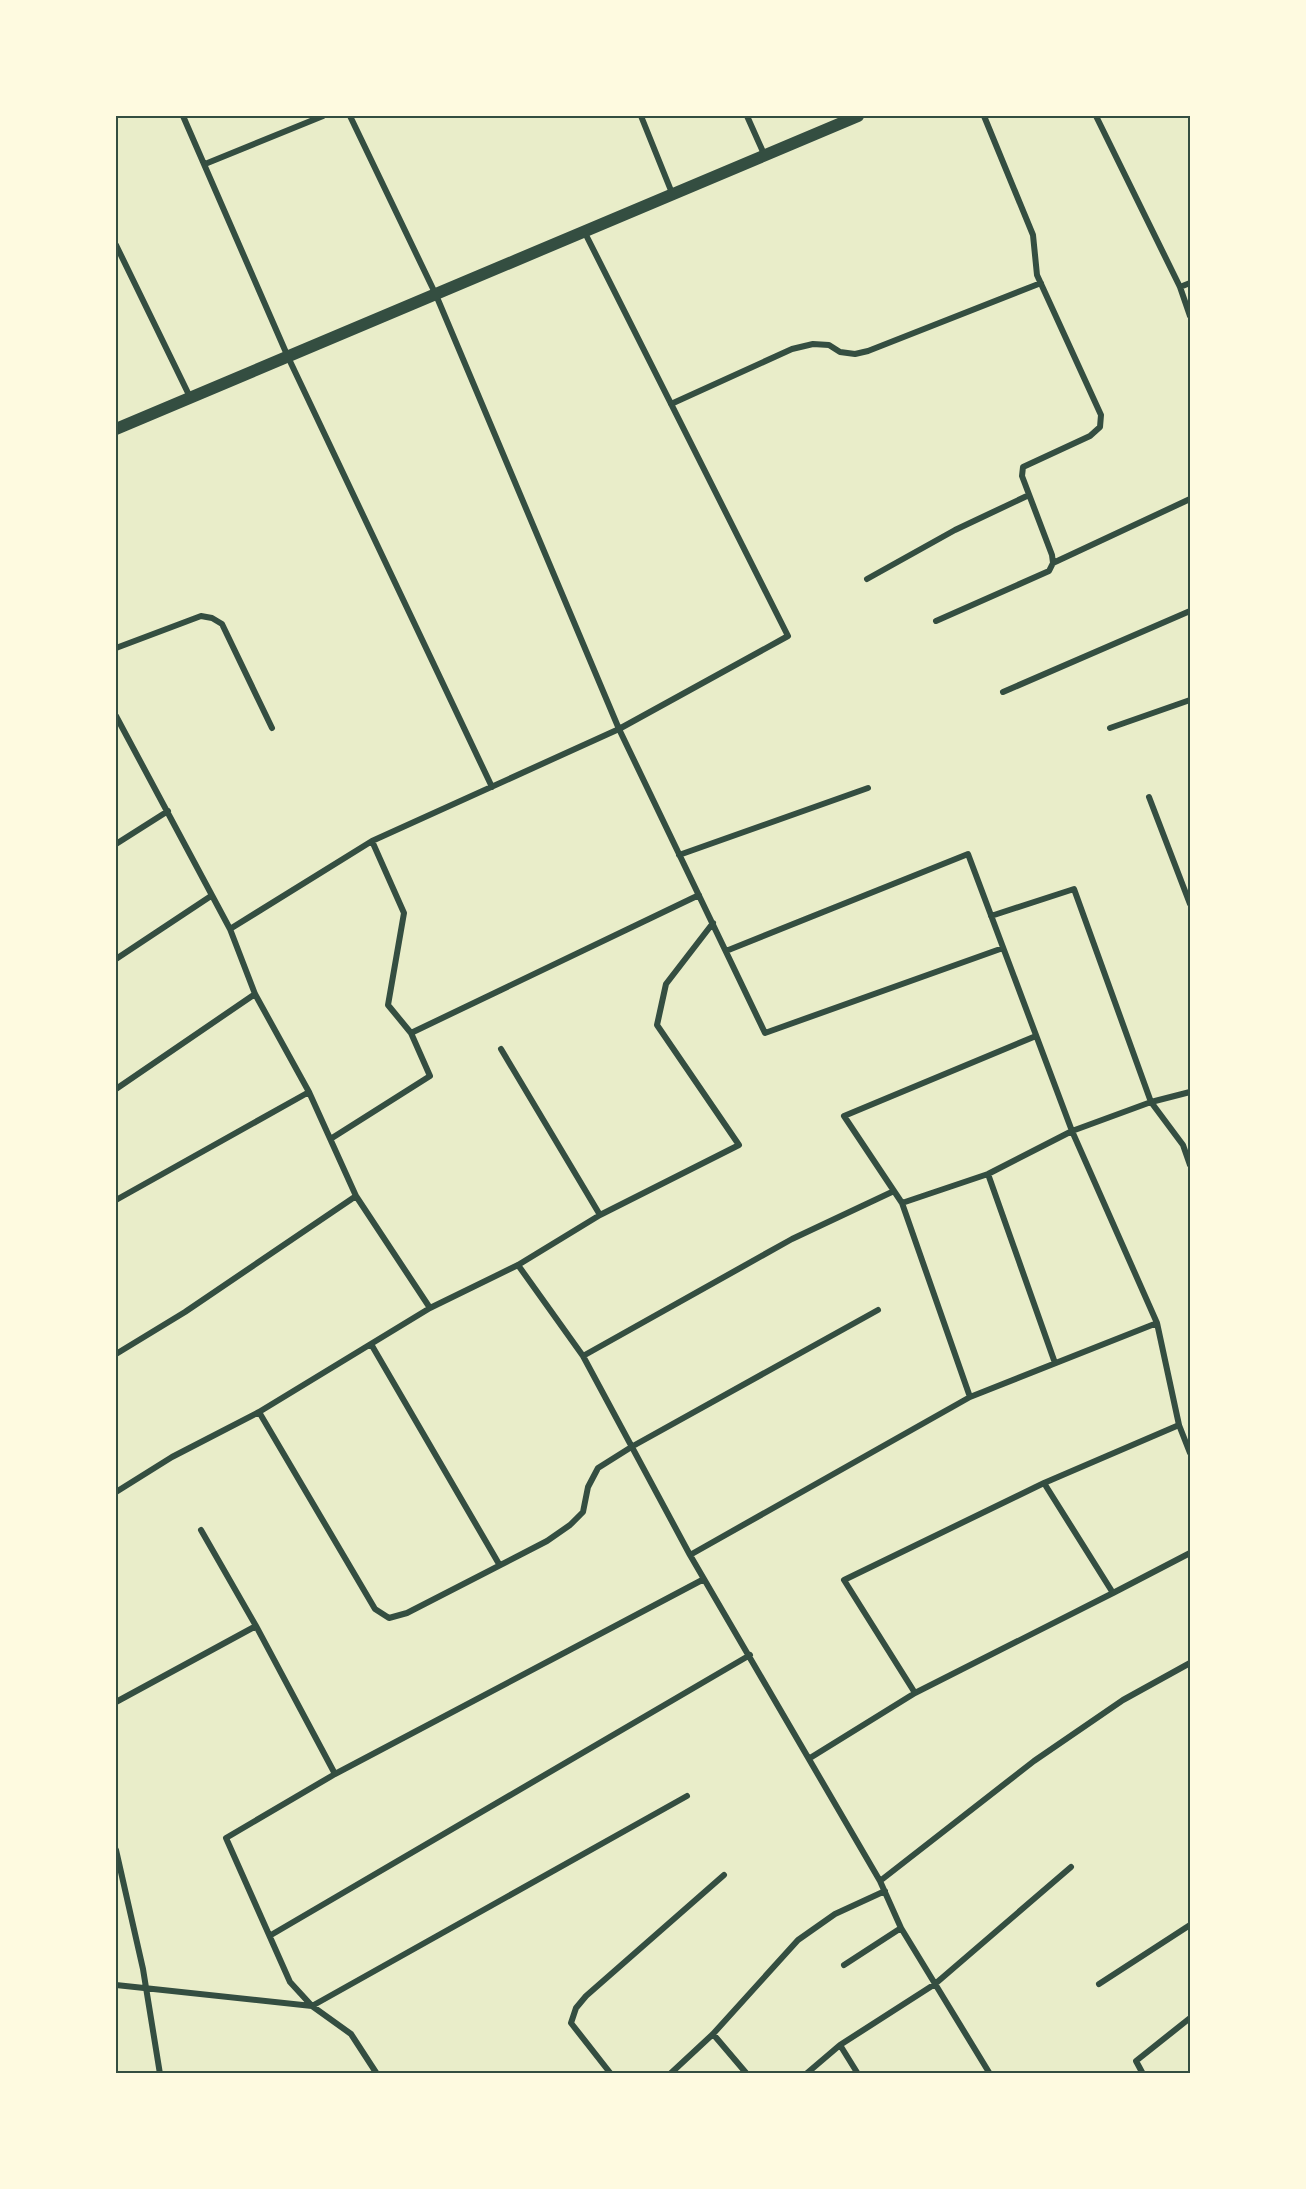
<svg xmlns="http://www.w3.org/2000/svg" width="1306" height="2189" font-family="'DM Sans',sans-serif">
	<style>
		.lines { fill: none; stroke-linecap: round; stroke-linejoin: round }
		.minor { stroke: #344e41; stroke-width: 6 }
		.secondary { stroke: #344e41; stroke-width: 12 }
		.neatline { fill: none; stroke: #344e41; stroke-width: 2 }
	</style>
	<rect width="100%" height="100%" fill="#e9edc9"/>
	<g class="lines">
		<!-- minor -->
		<path class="minor" d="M183 116 288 357 492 787
			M350 116 436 295 619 729 765 1033 1003 948
			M641 116 672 193
			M747 116 764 154
			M1096 116 1180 287 1190 316
			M205 164 323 116
			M116 245 190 397
			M1180 287 1190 283
			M671 404 792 349 813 344 829 345 840 352 855 354 868 351 1041 283
			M1053 563 1190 499
			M867 579 955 530 1029 495
			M936 621 1049 571 1053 563 1052 555 1022 476 1023 467 1090 436 1100 427 1101 415 1037 275 1033 235 984 116
			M116 648 201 616 212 618 222 624 272 728
			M1003 692 1190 611
			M116 716 230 929 255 994 309 1092 356 1196 430 1308 518 1265 600 1215 739 1145 657 1025 666 984 713 923
			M1110 728 1190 700
			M1149 797 1190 904
			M116 844 168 811
			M679 855 868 788
			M991 916 1074 889 1151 1102 1190 1092
			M230 929 372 841 619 729 788 636 584 231
			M116 959 211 896
			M411 1033 699 895
			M501 1049 600 1215
			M116 1089 255 994
			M332 1138 430 1076 411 1033 388 1005 404 913 372 841
			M988 1174 1055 1363
			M116 1200 309 1092
			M902 1203 988 1174 1072 1131 1151 1102 1183 1145 1190 1165
			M518 1265 583 1356 690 1555 880 1881 901 1928 990 2074
			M1157 1323 1179 1425 1190 1453
			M371 1344 499 1564
			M116 1354 185 1312 356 1196
			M583 1356 792 1239 894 1191
			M970 1397 902 1203 844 1116 1036 1036
			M259 1412 375 1609 389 1618 407 1613 547 1541 570 1525 583 1512 588 1487 598 1468 633 1446 878 1310
			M116 1492 172 1457 259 1412 430 1308
			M201 1530 256 1626 335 1774
			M690 1555 970 1397 1157 1323 1072 1131 968 854 726 951
			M1113 1593 1190 1553
			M915 1693 844 1580 1044 1483 1179 1425
			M116 1702 256 1626
			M810 1758 915 1693 1113 1593 1044 1483
			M116 1850 143 1969 160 2074
			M880 1881 1034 1761 1123 1700 1190 1663
			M271 1935 750 1655
			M844 1965 901 1928
			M1099 1984 1190 1925
			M116 1985 312 2006 687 1796
			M713 2034 747 2074
			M840 2045 935 1984 1071 1867
			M377 2074 351 2034 312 2006 290 1982 226 1838 335 1774 704 1579
			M611 2074 571 2023 576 2008 586 1996 724 1875
			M670 2074 713 2034 798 1940 835 1914 885 1891
			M806 2074 840 2045 858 2074
			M1143 2074 1136 2061 1190 2018"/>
		<!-- secondary -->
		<path class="secondary" d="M116 429 858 116"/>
	</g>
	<!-- border -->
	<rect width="1306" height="2189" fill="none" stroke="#fefae0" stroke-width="234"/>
	<rect x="117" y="117" width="1072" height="1955" class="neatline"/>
</svg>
